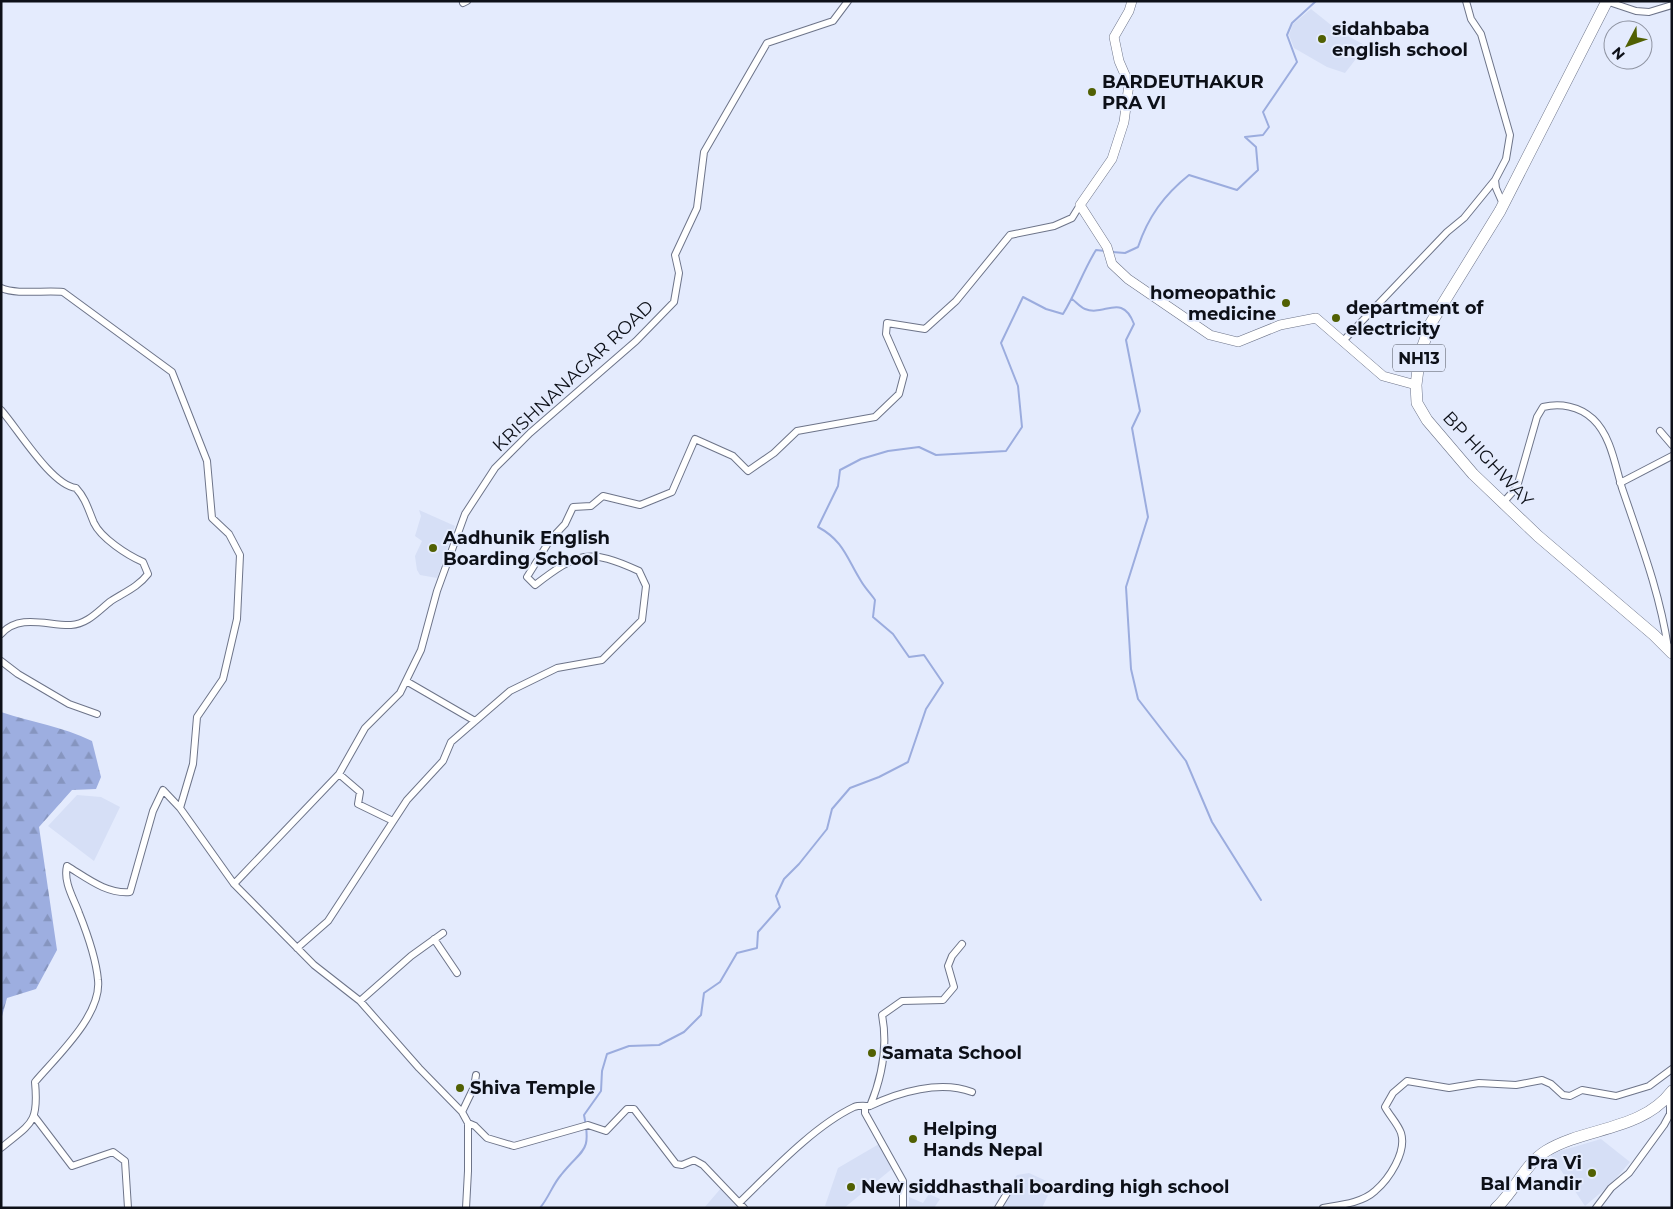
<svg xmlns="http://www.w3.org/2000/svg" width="1673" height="1209" font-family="Montserrat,sans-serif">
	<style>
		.built { fill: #d6dff6 }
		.forest { fill: url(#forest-firs) }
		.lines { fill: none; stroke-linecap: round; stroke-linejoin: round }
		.stream { stroke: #9bacde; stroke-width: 2 }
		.street-casing { stroke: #6d7489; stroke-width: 8 }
		.secondary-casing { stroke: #6d7489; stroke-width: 10 }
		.highway-casing { stroke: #6d7489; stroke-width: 12 }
		.street { stroke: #fff; stroke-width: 6 }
		.secondary { stroke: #fff; stroke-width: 9 }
		.highway { stroke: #fff; stroke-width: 11 }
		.poi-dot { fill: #516003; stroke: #e4ebfd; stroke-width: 2 }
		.labels { text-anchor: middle; stroke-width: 4; stroke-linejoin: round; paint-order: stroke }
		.shield { fill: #e4ebfd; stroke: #4e525d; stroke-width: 1 }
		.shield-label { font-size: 16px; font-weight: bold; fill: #0d1018 }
		.poi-label { font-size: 18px; font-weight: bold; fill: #0d1018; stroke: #e4ebfd; text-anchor: start }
		.street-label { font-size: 18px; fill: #0d1018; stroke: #e4ebfd }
	</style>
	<defs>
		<pattern id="forest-firs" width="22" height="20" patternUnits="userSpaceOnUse" patternTransform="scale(1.25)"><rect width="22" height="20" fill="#9daee0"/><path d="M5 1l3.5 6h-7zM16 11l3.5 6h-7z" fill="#8695bf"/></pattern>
	</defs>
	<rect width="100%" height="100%" fill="#e4ebfd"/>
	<!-- built -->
	<path class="built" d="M1311 9 1336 29 1366 46 1345 73 1327 67 1294 48 1289 35 1293 24Z
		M419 510 455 526 437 578 420 575 417 570 415 556 422 541 415 536 421 516Z
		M77 795 101 797 120 807 94 861 48 826Z
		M1601 1139 1630 1162 1611 1184 1585 1206 1550 1154Z
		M879 1144 893 1168 844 1208 825 1206 838 1168Z
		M1029 1173 1053 1184 1042 1208 996 1207 1017 1175Z
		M722 1187 741 1208H704Z
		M929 1194 940 1199 934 1208H909V1197L923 1203Z"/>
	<!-- forest -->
	<path class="forest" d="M1 712C33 723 62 726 92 741L101 777 96 789 72 790 39 827 57 950 36 989 7 998 1 1020Z"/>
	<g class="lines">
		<!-- stream -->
		<path class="stream" d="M1112 252 1125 253 1138 247C1148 217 1164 195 1189 175L1237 190 1258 170 1256 147 1245 137 1263 135 1269 127 1263 112 1297 62 1287 35 1292 23 1316 1
			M1072 299C1076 302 1080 307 1085 309 1104 317 1122 292 1134 324L1126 340 1140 411 1132 428 1148 517 1126 587 1131 669 1138 699 1186 761 1212 822 1261 900
			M540 1208C549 1197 553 1184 561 1175 582 1148 592 1154 584 1115L601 1091 602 1071 607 1054 629 1046 659 1045 684 1032 701 1015 704 993 720 982 737 953 757 948 758 932 780 907 776 896 784 879 799 864 827 829 832 809 850 788 879 777 908 762 926 709 943 683 924 655 909 657 893 634 873 617 875 600C871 594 865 588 861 581 847 559 844 541 818 527L838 486 840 470 861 459 888 451 919 447 936 455 1006 451 1022 427 1018 386 1001 343 1023 297 1046 309 1063 314C1076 293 1083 271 1096 250L1105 251"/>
		<defs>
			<path id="street" d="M1466 1 1471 19 1481 34 1510 135 1506 159 1495 180 1496 188 1503 204
				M1606 1 1636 11 1649 12 1672 5
				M463 3 467 1
				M1 288C17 295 45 290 63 292L172 372 207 461 212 518 229 534 240 555 237 619 223 679 197 717 193 764 180 808 234 884 314 965 360 1001 419 1068 462 1112 468 1123V1171L466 1208
				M1343 341 1447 232 1464 218 1495 180
				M1 410C18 429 51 485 76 488 86 499 88 509 94 523 101 538 127 555 143 562L148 574C138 587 125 592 111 601 99 610 88 624 71 625 48 626 20 613 1 634
				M1660 431 1672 445
				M1620 483 1672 456
				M1502 504 1517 487 1537 417 1543 407C1560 403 1579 406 1593 419 1611 436 1615 465 1622 488 1640 541 1660 593 1668 648
				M1 661 18 674 69 704 97 714
				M406 681 475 721
				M339 774 360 792 358 804 393 821
				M234 884 339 774 365 728 400 693 421 650 437 591 465 514 495 468 530 433 636 341 674 302 679 273 675 255 697 208 704 152 767 43 833 21 848 1
				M434 939 457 973
				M297 948 328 921 407 800 443 761 451 742 510 691 557 668 602 660 642 620 646 586 639 571C589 548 578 552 535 585L527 577 550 540 565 524 573 507 591 506 603 496 640 505 672 492 695 439 733 456 748 471 774 453 797 431 875 417 899 394 904 375 886 334 887 323 925 329 956 301 1010 235 1054 226 1072 218 1080 205
				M360 1001 411 956 443 933
				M865 1106V1113L903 1181V1208
				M870 1106C899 1092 940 1080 972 1092
				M462 1112 474 1087 476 1075
				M34 1116 72 1166 113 1152 125 1161 128 1208
				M468 1123 475 1126 487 1138 514 1146 588 1125 606 1131 627 1109H634L676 1164 682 1165 694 1160 703 1165 744 1208
				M1 1148C31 1123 39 1124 35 1082 56 1057 102 1015 98 980 96 958 87 933 79 913 74 899 63 882 67 866 87 878 106 894 130 892L153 811 163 790 180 808
				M740 1202C772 1171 814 1126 854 1107 859 1105 865 1106 870 1106 882 1077 888 1046 882 1015L902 1001 943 1000 954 987 948 966 952 956 962 944
				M998 1208 1009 1190
				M1323 1208C1340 1205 1362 1203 1375 1191 1389 1179 1407 1152 1401 1133 1398 1124 1389 1115 1385 1107L1393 1093 1407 1081 1449 1088 1479 1083 1516 1085 1542 1080 1551 1084 1563 1095 1570 1096 1582 1090 1616 1096 1649 1086 1672 1069
				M1596 1208 1611 1188 1629 1173 1664 1125 1670 1114V1105L1666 1098"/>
			<path id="secondary" d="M1132 1 1129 11 1114 37 1119 61 1129 84 1124 122 1112 159 1080 205 1107 247 1112 264 1128 279 1210 335 1238 342 1280 325 1316 318 1383 376 1416 385"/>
			<path id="highway" d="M1607 1 1500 211 1431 323 1420 354 1416 385 1417 403 1427 420 1473 474 1538 536 1654 635 1672 653
				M1496 1208C1514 1192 1525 1164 1546 1151 1585 1127 1642 1131 1672 1091"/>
		</defs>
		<!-- street casing -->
		<use href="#street" class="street-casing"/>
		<!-- secondary casing -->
		<use href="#secondary" class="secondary-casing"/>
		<!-- highway casing -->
		<use href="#highway" class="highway-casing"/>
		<!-- street -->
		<use href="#street" class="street"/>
		<!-- secondary -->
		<use href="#secondary" class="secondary"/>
		<!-- highway -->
		<use href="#highway" class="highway"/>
	</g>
	<!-- markers -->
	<g class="poi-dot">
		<circle cx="1322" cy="39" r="5"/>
		<circle cx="1092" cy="92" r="5"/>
		<circle cx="1286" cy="303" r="5"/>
		<circle cx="1336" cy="318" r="5"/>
		<circle cx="433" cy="548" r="5"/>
		<circle cx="872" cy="1053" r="5"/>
		<circle cx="460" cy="1088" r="5"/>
		<circle cx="913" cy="1139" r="5"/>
		<circle cx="1592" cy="1173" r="5"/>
		<circle cx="851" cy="1187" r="5"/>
	</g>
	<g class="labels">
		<!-- shield labels -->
		<rect class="shield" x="1393" y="344.5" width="52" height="27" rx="4"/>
		<g class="shield-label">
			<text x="1419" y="364">NH13</text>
		</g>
		<!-- poi labels -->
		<g class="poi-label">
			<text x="1332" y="35">sidahbaba<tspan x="1332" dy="21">english school</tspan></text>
			<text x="1102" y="88">BARDEUTHAKUR<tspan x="1102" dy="21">PRA VI</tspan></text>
			<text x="1276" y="299" text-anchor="end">homeopathic<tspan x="1276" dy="21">medicine</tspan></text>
			<text x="1346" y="314">department of<tspan x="1346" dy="21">electricity</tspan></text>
			<text x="443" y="544">Aadhunik English<tspan x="443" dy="21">Boarding School</tspan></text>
			<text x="882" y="1059">Samata School</text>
			<text x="470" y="1094">Shiva Temple</text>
			<text x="923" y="1135">Helping<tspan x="923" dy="21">Hands Nepal</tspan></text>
			<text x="1582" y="1169" text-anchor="end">Pra Vi<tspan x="1582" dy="21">Bal Mandir</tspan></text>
			<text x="861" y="1193">New siddhasthali boarding high school</text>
		</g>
		<!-- street labels -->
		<g class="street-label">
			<text transform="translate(573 376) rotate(-43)" y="6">KRISHNANAGAR ROAD</text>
			<text transform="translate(1488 459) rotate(47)" y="6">BP HIGHWAY</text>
		</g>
	</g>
	<!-- border -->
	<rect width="1673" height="1209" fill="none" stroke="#0d1018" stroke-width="5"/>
	<!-- north arrow -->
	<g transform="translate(1628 45) rotate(229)"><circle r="24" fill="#e4ebfd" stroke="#8e93a1"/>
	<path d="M0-4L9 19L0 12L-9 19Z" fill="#516003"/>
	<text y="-8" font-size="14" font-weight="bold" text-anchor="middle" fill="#0d1018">N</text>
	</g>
</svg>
